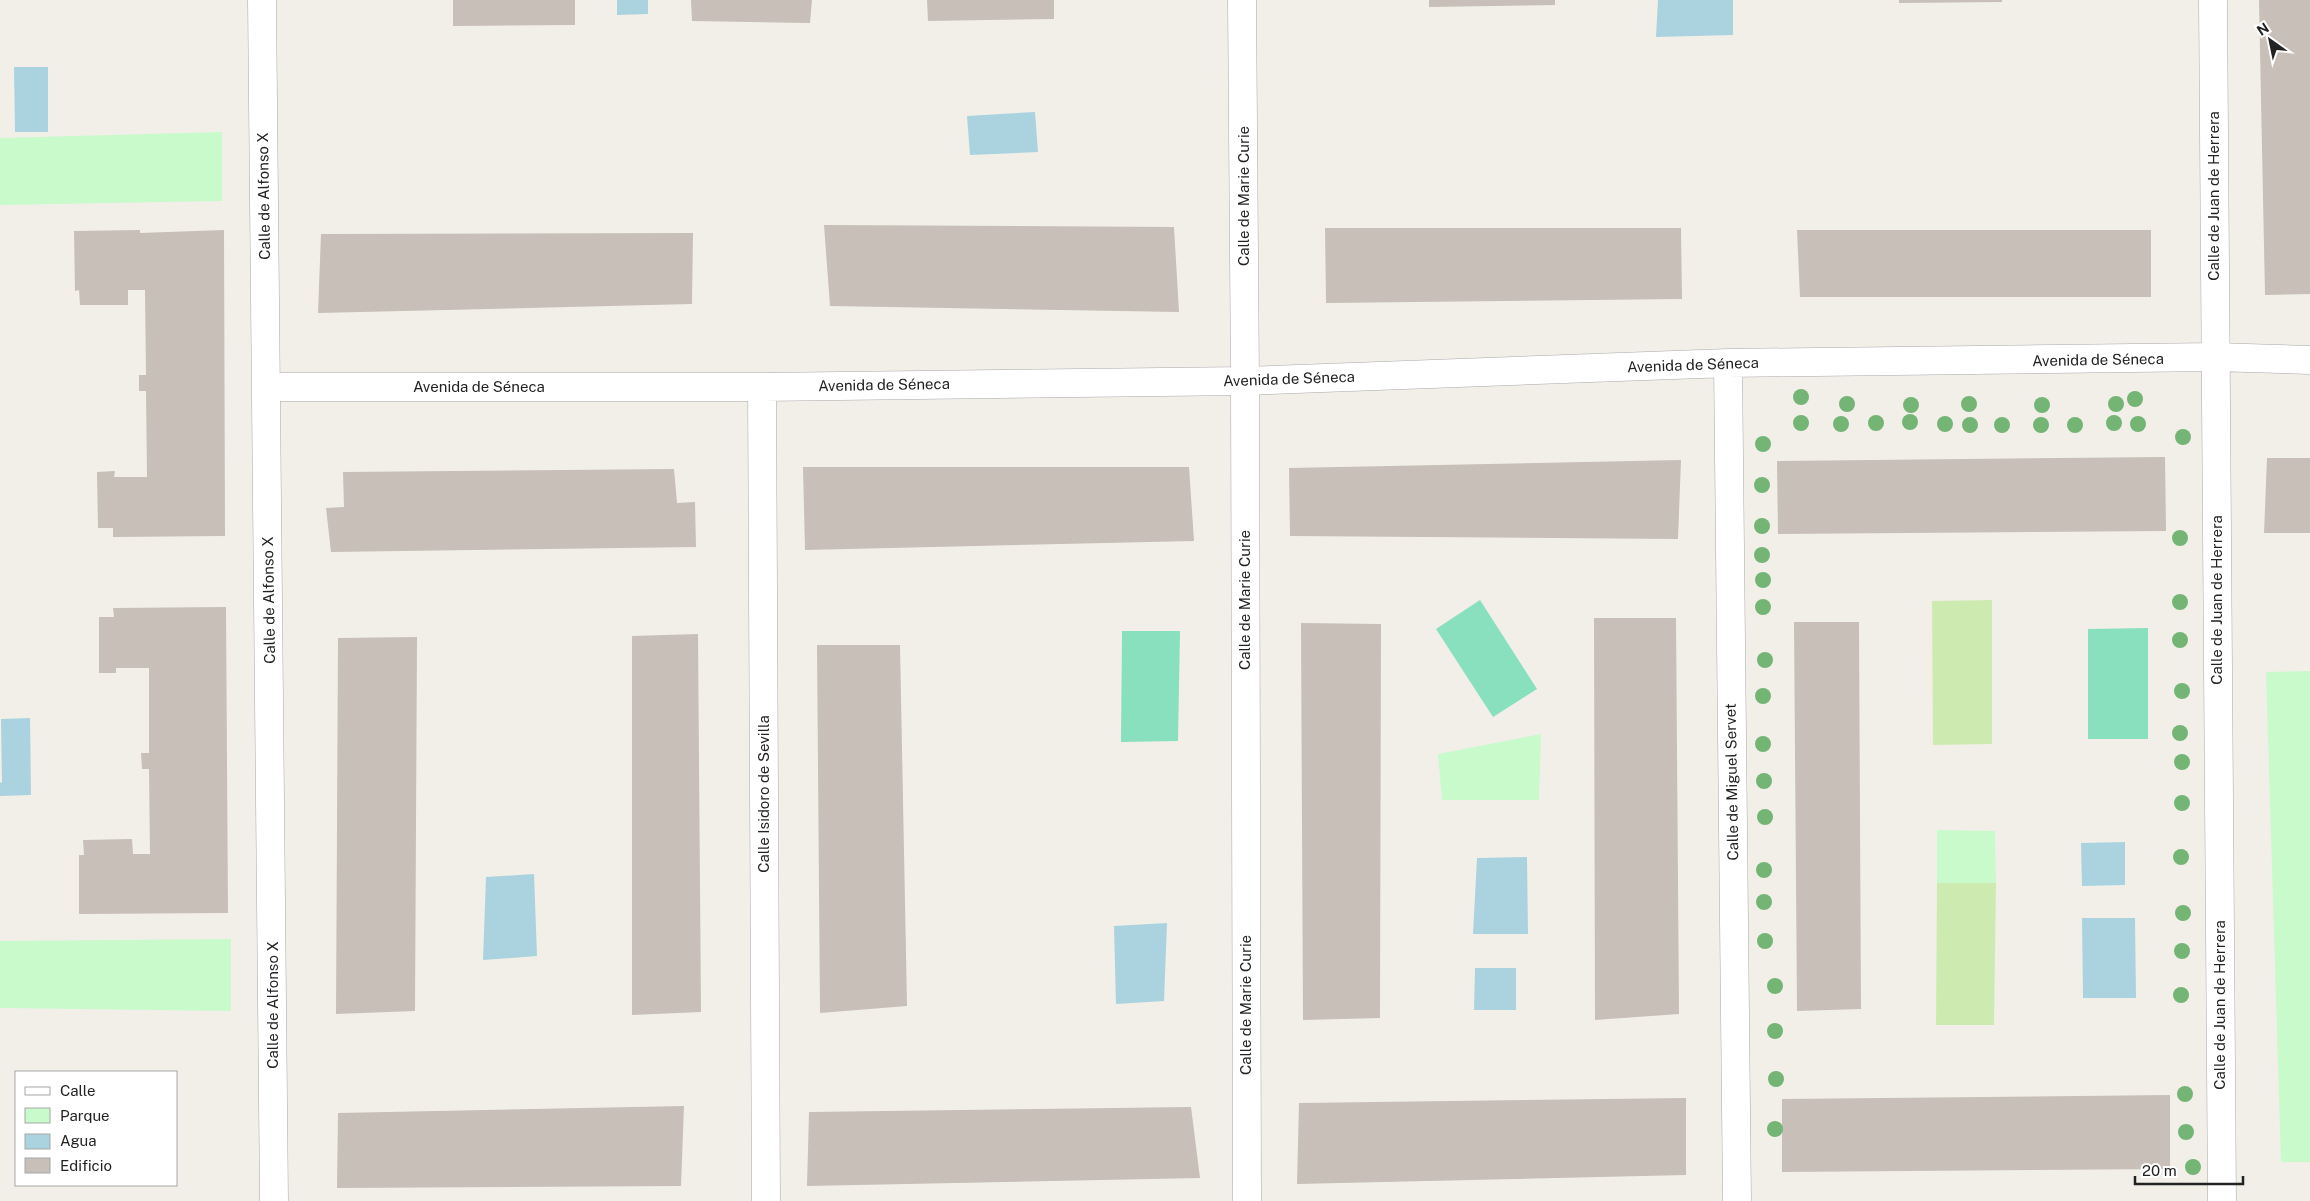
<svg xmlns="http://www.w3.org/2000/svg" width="2310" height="1201" font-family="'Public Sans',sans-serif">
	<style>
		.grass { fill: #cdebb0 }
		.park { fill: #c8facc }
		.pitch { fill: #88e0be }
		.water { fill: #aad3df }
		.building { fill: #c7bfb8 }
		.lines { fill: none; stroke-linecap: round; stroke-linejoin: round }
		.minor-casing { stroke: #a9a9a9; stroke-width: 29 }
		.minor { stroke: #fff; stroke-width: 28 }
		.tree { fill: #74b475 }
		.labels { text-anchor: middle; stroke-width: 4.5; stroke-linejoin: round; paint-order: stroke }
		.street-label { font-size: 15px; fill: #222; stroke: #fff }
	</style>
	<rect width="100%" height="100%" fill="#f2efe9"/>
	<!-- grass -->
	<path class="grass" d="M1992 600V744L1933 745 1932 601Z
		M1937 883H1996L1994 1025H1936Z"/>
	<!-- park -->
	<path class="park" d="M222 132V201L0 205V138Z
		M2310 671V1162H2281L2266 672Z
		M1541 734 1539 800H1442L1438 754Z
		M1937 830 1995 831 1996 883H1937Z
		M231 939V1011L0 1008V941Z"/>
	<!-- pitch -->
	<path class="pitch" d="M1480 600 1537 689 1493 717 1436 629Z
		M2148 628V739H2088V629Z
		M1122 631H1180L1178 741 1121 742Z"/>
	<!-- water -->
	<path class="water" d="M617 0H648V14L617 15Z
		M1658 0H1733V35L1656 37Z
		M14 67H48V132H15Z
		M1035 112 1038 152 970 155 967 116Z
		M30 718 31 795 0 796V783L2 782 1 719Z
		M2125 842V885L2082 886 2081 843Z
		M1527 857 1528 934H1473L1477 858Z
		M534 874 537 956 483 960 486 877Z
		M2082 918H2135L2136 998H2083Z
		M1167 923 1164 1001 1116 1004 1114 926Z
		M1475 968H1516V1010H1474Z"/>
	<!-- building -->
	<path class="building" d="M453 0H575V25L453 26Z
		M691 0H812L810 23 692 21Z
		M927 0H1054V19L928 21Z
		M1429 0H1555V5L1429 7Z
		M1899 0H2002V2L1899 3Z
		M2259 0H2310V294L2265 295Z
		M824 225 1174 227 1179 312 830 306Z
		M1325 228H1681L1682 299 1326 303Z
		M140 230V233L224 230 225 536 113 537V528H98L97 472 115 471 114 477H147L146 391H139V375H146L145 290H128V305H80L79 290 75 291 74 231Z
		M1797 230H2151V297H1800Z
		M693 233 692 304 318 313 321 234Z
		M2165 457 2166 531 1778 534 1777 461Z
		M2267 458H2310V533H2264Z
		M1681 460 1678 539 1290 536 1289 468Z
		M803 467H1189L1194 541 805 550Z
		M674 469 677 503 695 502 696 547 331 552 326 508 344 507 343 472Z
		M226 607 228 913 79 914V855H84L83 840 132 839 133 854H150L149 769H142L141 753H149V668H116V673H99V617H114L113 608Z
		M1594 618H1676L1679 1014 1595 1020Z
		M1794 622H1859L1861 1009 1797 1011Z
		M1301 623 1381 624 1380 1018 1303 1020Z
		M698 634 701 1012 632 1015V636Z
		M417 637 415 1011 336 1014 338 638Z
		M817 645H900L907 1006 820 1013Z
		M2170 1095V1169L1782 1172V1099Z
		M1686 1098V1175L1297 1184 1299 1103Z
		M684 1106 681 1186 337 1188 338 1113Z
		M1191 1107 1200 1178 807 1186 809 1112Z"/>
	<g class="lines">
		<defs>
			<path id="minor" d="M262 0 274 1201
				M1242 0 1245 381 1247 1201
				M2213 0 2222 1201
				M1728 363 1737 1201
				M267 387H762L1245 381 1728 363 2214 357 2310 360
				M762 387 766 1201"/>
		</defs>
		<!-- minor casing -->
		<use href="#minor" class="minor-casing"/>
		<!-- minor -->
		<use href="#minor" class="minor"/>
	</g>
	<!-- trees -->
	<g class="tree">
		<circle cx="1801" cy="397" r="8"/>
		<circle cx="2135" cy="399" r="8"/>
		<circle cx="1847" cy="404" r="8"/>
		<circle cx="1969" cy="404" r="8"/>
		<circle cx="2116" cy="404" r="8"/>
		<circle cx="1911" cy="405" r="8"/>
		<circle cx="2042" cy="405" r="8"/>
		<circle cx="1910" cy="422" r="8"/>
		<circle cx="1801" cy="423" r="8"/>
		<circle cx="1876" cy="423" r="8"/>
		<circle cx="2114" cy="423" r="8"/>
		<circle cx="1841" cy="424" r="8"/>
		<circle cx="1945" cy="424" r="8"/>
		<circle cx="2138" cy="424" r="8"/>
		<circle cx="1970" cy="425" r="8"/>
		<circle cx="2002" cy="425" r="8"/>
		<circle cx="2041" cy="425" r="8"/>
		<circle cx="2075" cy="425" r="8"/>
		<circle cx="2183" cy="437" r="8"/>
		<circle cx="1763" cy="444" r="8"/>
		<circle cx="1762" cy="485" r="8"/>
		<circle cx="1762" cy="526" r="8"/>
		<circle cx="2180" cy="538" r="8"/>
		<circle cx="1762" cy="555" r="8"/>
		<circle cx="1763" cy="580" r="8"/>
		<circle cx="2180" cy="602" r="8"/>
		<circle cx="1763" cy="607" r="8"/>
		<circle cx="2180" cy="640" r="8"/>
		<circle cx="1765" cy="660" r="8"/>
		<circle cx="2182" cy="691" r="8"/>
		<circle cx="1763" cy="696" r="8"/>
		<circle cx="2180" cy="733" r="8"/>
		<circle cx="1763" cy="744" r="8"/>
		<circle cx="2182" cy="762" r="8"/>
		<circle cx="1764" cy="781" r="8"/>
		<circle cx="2182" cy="803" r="8"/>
		<circle cx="1765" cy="817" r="8"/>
		<circle cx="2181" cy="857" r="8"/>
		<circle cx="1764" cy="870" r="8"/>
		<circle cx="1764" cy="902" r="8"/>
		<circle cx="2183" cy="913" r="8"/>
		<circle cx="1765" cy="941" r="8"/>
		<circle cx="2182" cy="951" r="8"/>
		<circle cx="1775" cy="986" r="8"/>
		<circle cx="2181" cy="995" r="8"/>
		<circle cx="1775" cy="1031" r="8"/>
		<circle cx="1776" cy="1079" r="8"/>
		<circle cx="2185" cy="1094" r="8"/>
		<circle cx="1775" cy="1129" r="8"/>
		<circle cx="2186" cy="1132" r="8"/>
		<circle cx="2193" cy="1167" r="8"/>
	</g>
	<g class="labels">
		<!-- street labels -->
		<g class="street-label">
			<text transform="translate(264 196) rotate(-91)" y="5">Calle de Alfonso X</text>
			<text transform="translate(1244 196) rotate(-90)" y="5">Calle de Marie Curie</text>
			<text transform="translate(2214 196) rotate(-90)" y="5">Calle de Juan de Herrera</text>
			<text transform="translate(2098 360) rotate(-1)" y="5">Avenida de Séneca</text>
			<text transform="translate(1693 365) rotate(-2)" y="5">Avenida de Séneca</text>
			<text transform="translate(1289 379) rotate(-2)" y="5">Avenida de Séneca</text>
			<text transform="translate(884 385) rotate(-1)" y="5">Avenida de Séneca</text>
			<text x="479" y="392">Avenida de Séneca</text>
			<text transform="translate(269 600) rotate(-91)" y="5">Calle de Alfonso X</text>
			<text transform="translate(1245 600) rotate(-90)" y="5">Calle de Marie Curie</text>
			<text transform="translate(2217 600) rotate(-90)" y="5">Calle de Juan de Herrera</text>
			<text transform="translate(1732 782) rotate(-91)" y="5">Calle de Miguel Servet</text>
			<text transform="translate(764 794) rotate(-90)" y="5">Calle Isidoro de Sevilla</text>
			<text transform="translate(273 1005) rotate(-90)" y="5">Calle de Alfonso X</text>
			<text transform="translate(1246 1005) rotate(-90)" y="5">Calle de Marie Curie</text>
			<text transform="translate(2220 1005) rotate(-90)" y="5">Calle de Juan de Herrera</text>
		</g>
	</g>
	<!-- legend -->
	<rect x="15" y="1071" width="162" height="115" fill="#ffffff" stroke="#a7a7a7"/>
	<rect x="25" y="1087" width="25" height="8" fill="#ffffff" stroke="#a7a7a7"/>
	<text x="60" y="1096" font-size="15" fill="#222222">Calle</text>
	<rect x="25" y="1108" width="25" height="15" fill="#c8facc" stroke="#a7a7a7"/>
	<text x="60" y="1121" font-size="15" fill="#222222">Parque</text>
	<rect x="25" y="1134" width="25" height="15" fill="#aad3df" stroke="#a7a7a7"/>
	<text x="60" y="1146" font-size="15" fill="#222222">Agua</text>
	<rect x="25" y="1158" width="25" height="15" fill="#c7bfb8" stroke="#a7a7a7"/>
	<text x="60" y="1171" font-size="15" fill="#222222">Edificio</text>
	<!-- north arrow -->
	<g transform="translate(2270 40) rotate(327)" stroke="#ffffff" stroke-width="4" paint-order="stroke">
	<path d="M0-4L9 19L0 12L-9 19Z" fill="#222222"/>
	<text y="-8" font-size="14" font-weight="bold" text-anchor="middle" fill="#222222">N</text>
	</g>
	<!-- scale -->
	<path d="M2135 1176v8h108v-8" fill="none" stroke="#222222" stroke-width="2.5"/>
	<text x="2142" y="1176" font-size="15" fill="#222222" stroke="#ffffff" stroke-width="4" paint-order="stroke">20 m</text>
</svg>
